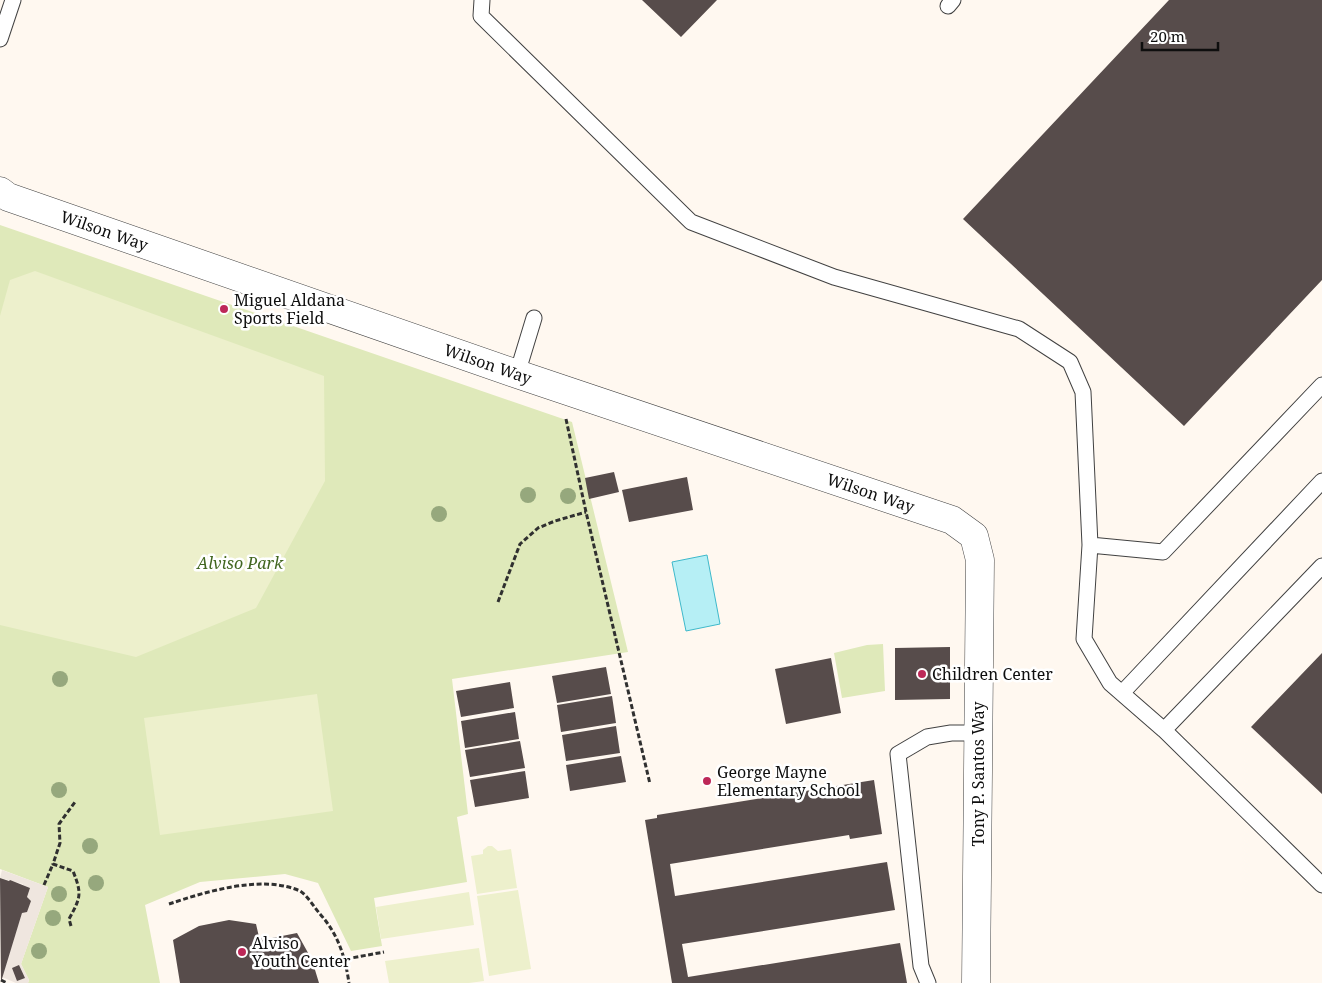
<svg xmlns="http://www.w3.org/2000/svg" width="1322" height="983" font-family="'Noto Serif',serif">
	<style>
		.green { fill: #dfe9ba }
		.pitch { fill: #edf0cc }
		.plaza { fill: #efe6df }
		.water { fill: #b6eff5; stroke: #3eb9cb }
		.building { fill: #574c4b }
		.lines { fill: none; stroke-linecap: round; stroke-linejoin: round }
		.lane-casing { stroke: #414141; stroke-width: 17 }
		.street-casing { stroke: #414141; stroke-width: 29 }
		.path { stroke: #303030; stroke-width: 3; stroke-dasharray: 5 2.5; stroke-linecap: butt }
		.lane { stroke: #fff; stroke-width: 15 }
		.street { stroke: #fff; stroke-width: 28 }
		.tree { fill: #96a87d }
		.poi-dot { fill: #bd2858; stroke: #fff; stroke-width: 2 }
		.labels { text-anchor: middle; stroke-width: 5; stroke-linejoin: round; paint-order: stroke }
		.street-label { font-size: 16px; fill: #0e0e0e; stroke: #fff }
		.poi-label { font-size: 16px; fill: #0e0e0e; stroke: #fff; text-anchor: start }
		.park-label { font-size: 16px; font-style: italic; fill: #41661f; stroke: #fff }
	</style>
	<rect width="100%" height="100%" fill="#fff8f0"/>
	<!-- green -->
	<path class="green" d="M0 225 572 422 628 652 452 679 468 814 457 817 467 882 374 898 382 946 351 951 318 883 285 874 200 882 145 905 160 983H28L29 980 21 964 48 887 0 869Z
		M883 644 885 691 842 698 834 653 867 645Z"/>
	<!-- pitch -->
	<path class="pitch" d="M35 271 324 376 325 481 256 608 136 657 0 625V316L10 280Z
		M317 694 333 811 160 835 144 718Z
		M488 846H492L498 851 511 849 517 888 477 894 471 856 483 854V850Z
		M518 890 531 969 489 976 477 896Z
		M469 892 474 925 381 939 376 907Z
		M479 948 484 981 469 983H389L385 961Z"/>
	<!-- plaza -->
	<path class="plaza" d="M2 870 48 887 21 964 29 980 28 983H16L2 977 22 913 31 901 27 897 30 888 23 885V884L0 878Z"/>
	<!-- water -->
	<path class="water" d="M707 555 720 624 686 631 672 562Z"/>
	<!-- building -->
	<path class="building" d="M642 0H717L681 37Z
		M1169 0H1322V280L1184 426 963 219Z
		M614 472 619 492 589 499 585 478Z
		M687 477 693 510 629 522 622 490Z
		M950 647V699L895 700V648Z
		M1322 653V794L1251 727Z
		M831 658 841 713 786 724 775 669Z
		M606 667 611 694 557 703 552 676Z
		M510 682 514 708 461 717 456 691Z
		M612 696 616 723 561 732 557 705Z
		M515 712 519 739 465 748 461 721Z
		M616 726 620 753 566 761 562 735Z
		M520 741 525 768 470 777 465 750Z
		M621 756 626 782 570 791 566 765Z
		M525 771 529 798 475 807 470 780Z
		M874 780 882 834 850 839 849 835 670 864 675 896 887 862 895 910 682 944 688 977 900 943 907 983H672L645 820 657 818V815Z
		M0 878 9 881 10 880 30 888 27 897 31 901 27 912 22 913 1 982Z
		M229 920 256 924 259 937H262V940L297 933 312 960 319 983H180L173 940 199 926Z
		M19 965 25 978 17 981 12 968Z"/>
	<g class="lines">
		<defs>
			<path id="lane" d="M482 0 481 16 691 222 834 277 1019 329 1070 362 1083 392 1090 545 1084 639 1110 683 1164 730 1322 885
				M948 6 953 0
				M0 39 13 0
				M517 374 534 318
				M1090 545 1163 552 1322 385
				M1122 693 1322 481
				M1164 730 1322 566
				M928 983 921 966 898 754 927 737 951 733H978"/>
			<g id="street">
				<path id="s1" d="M0 191 8 197 517 374 952 520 974 536 980 560 976 983"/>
			</g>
		</defs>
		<!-- lane casing -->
		<use href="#lane" class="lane-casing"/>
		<!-- street casing -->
		<use href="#street" class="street-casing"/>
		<!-- path -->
		<path class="path" d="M566 419 586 512 650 784
			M498 602 520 544 538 528 555 521 586 512
			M44 885 53 864
			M169 904C205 892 262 874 300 891 307 895 314 907 320 914 338 934 345 956 349 983
			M71 926 69 919C81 897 82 894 73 871L53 864 60 843 59 824 75 802
			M346 959 384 952
			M1 980 7 983"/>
		<!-- lane -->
		<use href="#lane" class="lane"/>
		<!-- street -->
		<use href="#street" class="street"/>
	</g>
	<!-- trees -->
	<g class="tree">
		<circle cx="528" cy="495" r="8"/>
		<circle cx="568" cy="496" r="8"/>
		<circle cx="439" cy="514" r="8"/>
		<circle cx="60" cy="679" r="8"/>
		<circle cx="59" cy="790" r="8"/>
		<circle cx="90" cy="846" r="8"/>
		<circle cx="96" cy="883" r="8"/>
		<circle cx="59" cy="894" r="8"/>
		<circle cx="53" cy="918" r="8"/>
		<circle cx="39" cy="951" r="8"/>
	</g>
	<!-- markers -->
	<g class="poi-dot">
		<circle cx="224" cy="309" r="5"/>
		<circle cx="922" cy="674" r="5"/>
		<circle cx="707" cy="781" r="5"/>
		<circle cx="242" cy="952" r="5"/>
	</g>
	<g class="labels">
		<!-- street labels -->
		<g class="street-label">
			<text dy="6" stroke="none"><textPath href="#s1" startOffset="112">Wilson Way</textPath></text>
			<text dy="6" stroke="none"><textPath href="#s1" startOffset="518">Wilson Way</textPath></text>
			<text dy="6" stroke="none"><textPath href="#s1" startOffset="922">Wilson Way</textPath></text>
			<text transform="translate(978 774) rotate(-90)" y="6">Tony P. Santos Way</text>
		</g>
		<!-- poi labels -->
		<g class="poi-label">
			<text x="234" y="306">Miguel Aldana<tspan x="234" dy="18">Sports Field</tspan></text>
			<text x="932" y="680">Children Center</text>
			<text x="717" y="778">George Mayne<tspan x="717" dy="18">Elementary School</tspan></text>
			<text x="252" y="949">Alviso<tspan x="252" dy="18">Youth Center</tspan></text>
		</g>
		<!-- park labels -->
		<g class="park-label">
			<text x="240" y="569">Alviso Park</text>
		</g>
	</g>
	<!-- scale -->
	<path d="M1142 42v8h76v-8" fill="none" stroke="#0e0e0e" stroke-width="2.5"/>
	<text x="1150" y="42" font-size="15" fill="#0e0e0e" stroke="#ffffff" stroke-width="4" paint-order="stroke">20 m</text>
</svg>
